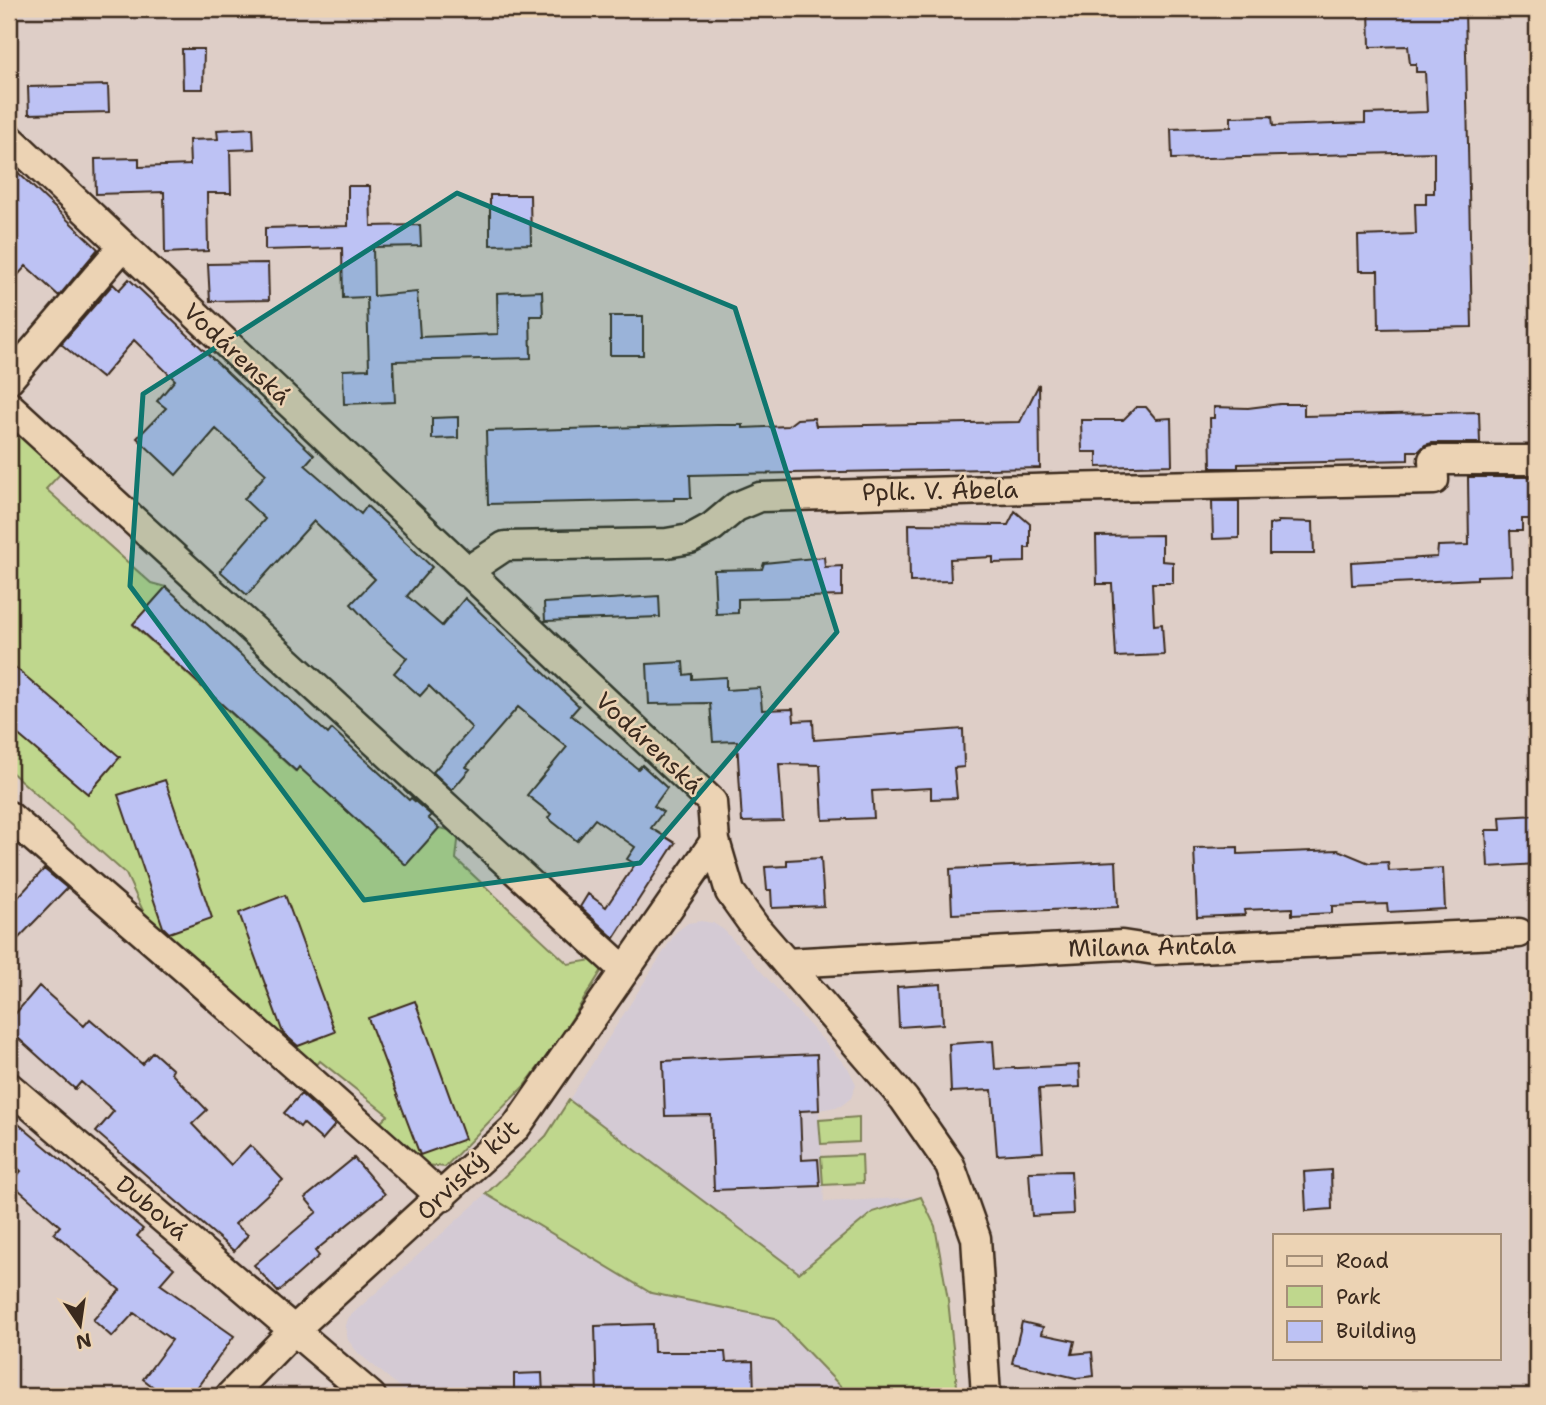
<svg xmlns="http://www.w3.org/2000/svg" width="1546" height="1405" font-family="'Shantell Sans',sans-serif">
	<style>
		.built { fill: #d4cad4 }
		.green { fill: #bfd78d; stroke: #7d8056; stroke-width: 2 }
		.building { fill: #bdc2f4; stroke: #3b2a1e; stroke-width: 2 }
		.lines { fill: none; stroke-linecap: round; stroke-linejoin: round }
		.minor-casing { stroke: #3b2a1e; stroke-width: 33 }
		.minor { stroke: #ecd3b4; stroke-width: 28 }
		.marked { fill: #0f766e; fill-opacity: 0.2; stroke: #0f766e; stroke-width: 5; stroke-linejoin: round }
		.labels { text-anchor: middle; stroke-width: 5; stroke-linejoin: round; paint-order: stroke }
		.street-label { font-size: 24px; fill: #3b2a1e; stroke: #ecd3b4 }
	</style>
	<rect width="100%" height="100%" fill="#decec7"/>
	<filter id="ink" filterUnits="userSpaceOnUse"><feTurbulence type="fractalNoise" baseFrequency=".0143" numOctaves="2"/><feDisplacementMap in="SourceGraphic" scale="14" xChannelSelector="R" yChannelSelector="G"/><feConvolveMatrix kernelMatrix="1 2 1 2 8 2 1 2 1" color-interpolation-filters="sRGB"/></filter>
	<g filter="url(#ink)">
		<!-- built -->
		<path class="built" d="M701 921 713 923 724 930 848 1068 856 1084 851 1098 841 1106 819 1110 824 1202 921 1197 873 1212 799 1274 569 1100 676 932 688 923Z
			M486 1194 651 1293 775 1318 843 1391 839 1396H411L358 1353 348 1340 345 1327 349 1317Z"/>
		<!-- green -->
		<path class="green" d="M9 426 35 449 64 470 46 489 151 583 166 587 133 625 295 771 299 767 406 864 439 828 459 832 456 859 568 964 610 957 558 1041 524 1086 445 1167 418 1164 375 1128 388 1115 320 1061 309 1075 149 924 126 874 9 770Z
			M569 1100 799 1273 873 1212 921 1197 935 1226 948 1300 958 1396H850L775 1318 651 1293 486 1194 546 1136Z
			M859 1117V1142L821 1144 819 1120Z
			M862 1155 863 1183 823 1185 821 1157Z"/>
		<!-- building -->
		<path class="building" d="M1369 9H1465L1472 327 1379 329 1378 271H1359L1358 236 1416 234 1415 204H1426V193H1434V152L1172 159 1171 129 1231 127V117L1272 116 1273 126 1365 123V114L1427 112 1425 72H1416V64H1410L1408 46 1370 47Z
			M182 49H204L203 89H183Z
			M108 85 109 112 29 114 28 87Z
			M253 128 254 149 230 150 231 193H207L208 251 165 253 164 192 96 194 95 159 139 158V167L190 165 189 140 218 139 217 130Z
			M9 164 98 249 59 296 26 266 9 285Z
			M348 186H370L371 226 420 225 421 246 373 247 374 296 417 292 420 337 498 334 497 293 542 291 543 316H530L531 358 393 361 395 402 344 404 343 370 369 369 367 297 343 298 342 248 265 250V228L348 226Z
			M490 195H530L531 244 490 245Z
			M268 263 269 300 210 301 208 264Z
			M129 279 314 455 305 465 361 514 367 506 432 567 407 596 442 626 465 598 579 706 571 715 638 769 642 765 667 788 654 806 663 812 651 828 675 843 614 938 580 907 588 894 606 907 635 864 627 859 635 847 595 819 577 841 548 818 551 814 527 795 567 747 518 707 466 767 470 769 452 790 433 772 472 728 429 686 420 696 394 673 407 658 380 635 351 604 375 579 314 521 247 595 220 571 265 519 244 499 266 474 216 429 176 475 137 438 166 408 157 401 175 380 134 340 102 378 61 344 113 284 119 290Z
			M610 316H643V355H610Z
			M1039 384 1040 468 690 475 691 498H674V500L488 504 486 431 717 425H743V428L788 426 797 419 814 418 816 426 1020 422Z
			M1280 404H1304V416L1479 412 1480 443H1432L1425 445 1419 451H1408V460L1238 464V468H1211L1210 418H1214V407L1248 408Z
			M1136 407H1146L1156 419 1171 418 1172 465 1097 467V452H1082L1081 420H1123Z
			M458 417V438L432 439V418Z
			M1468 477H1537V519H1522V531H1510L1512 575 1477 576V579L1352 585 1351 562 1437 557 1438 546 1469 545Z
			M1212 501H1239V538L1213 539Z
			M1015 511 1030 524V548H1025V562L993 563V557L950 559 951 581 910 582 909 524 1008 525Z
			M1278 521 1313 522 1314 554H1269V524L1278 523Z
			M1162 535V561L1173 562V583H1152L1154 625 1162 624 1164 655 1116 657 1112 584H1097L1096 536Z
			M824 557 825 567 842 566V596L738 599V613L716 614 714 570 762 569 764 563Z
			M166 587 328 734 332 729 409 800 411 798 431 815 428 818 439 828 406 865 299 767 296 771 133 624Z
			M659 596 660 617 545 621 544 603Z
			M9 662 120 757 88 794 9 727Z
			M683 662 684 675 692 674V679L726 677V690L760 688 762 710 793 709 794 721 813 720 814 740 963 729 964 767 954 768 957 798 931 799V788L872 791 874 818 823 820 820 765 779 764 783 821 742 822 737 741 713 742 710 703 649 704 647 664Z
			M165 780 212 918 169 933 163 927 118 795Z
			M1537 815V864L1488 867 1486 830H1501L1500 817Z
			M1238 847V854L1338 850 1369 863 1388 862 1389 871 1443 868 1445 909 1388 912 1387 904 1332 906V913L1292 915V908L1244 910 1245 915 1197 917 1194 848Z
			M821 858 824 906 772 908 771 890H767L765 867 787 866V860Z
			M1116 861 1118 907 952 914 950 869Z
			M44 869 67 888 9 948V907Z
			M285 895 335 1032 298 1046 283 1033 239 913Z
			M941 984 943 1024 899 1027 897 987Z
			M39 986 84 1026 90 1019 142 1064 153 1052 173 1070 171 1073 207 1110 192 1124 231 1165 250 1145 283 1180 235 1224 248 1235 234 1251 96 1132 114 1111 81 1082 75 1089 9 1030V1021Z
			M415 1001 465 1139 420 1155 368 1018Z
			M993 1041 995 1069 1079 1065 1080 1087 1039 1089 1043 1152 997 1155 992 1090 951 1092 949 1044Z
			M817 1054 819 1110 800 1111 802 1160 818 1159 820 1186 714 1190 711 1115 665 1116 663 1061Z
			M301 1094 335 1125 322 1140 303 1123 300 1127 284 1113Z
			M9 1116 143 1229 137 1236 174 1268 160 1284 234 1336 191 1396H165L143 1379 172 1340 134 1313 112 1337 93 1320 120 1290 54 1233 60 1226 11 1183 21 1171 9 1160Z
			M354 1158 385 1194 315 1251 319 1256 278 1292 254 1265 317 1212 305 1198Z
			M1331 1170 1332 1209 1306 1211 1304 1172Z
			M1071 1171 1073 1214 1032 1216 1029 1172Z
			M1022 1322 1043 1327 1041 1334 1075 1341 1072 1354 1092 1352 1094 1376 1076 1378 1012 1363Z
			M653 1324 654 1352H725L726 1362 753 1361 754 1396H597L595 1326Z
			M542 1373 543 1396H514V1374Z"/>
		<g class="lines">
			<defs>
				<path id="minor" d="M9 138 712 802 715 841 730 892 755 927 904 1099 950 1165 976 1238 986 1396
					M9 379 123 246
					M9 406 624 970
					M466 572 505 546 667 543 690 539 712 527 736 507 760 497 1063 488 1434 480 1433 460H1537
					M9 816 190 973 442 1197
					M786 963 1122 945 1155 950 1519 933
					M9 1087 371 1396
					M230 1396 294 1330 516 1127 715 841"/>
			</defs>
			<!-- minor casing -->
			<use href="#minor" class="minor-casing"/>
			<!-- minor -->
			<use href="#minor" class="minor"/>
		</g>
	</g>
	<!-- marked area -->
	<path class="marked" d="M457 193 735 308 837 632 640 863 364 900 130 586 143 394Z"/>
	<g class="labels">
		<!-- street labels -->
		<g class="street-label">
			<text transform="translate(237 354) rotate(43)" y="8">Vodárenská</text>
			<text transform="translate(940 491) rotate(-1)" y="8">Pplk. V. Ábela</text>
			<text transform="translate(649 743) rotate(43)" y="8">Vodárenská</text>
			<text transform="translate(1152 947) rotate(-1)" y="8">Milana Antala</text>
			<text transform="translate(468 1170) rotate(-44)" y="8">Orviský kút</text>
			<text transform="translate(152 1208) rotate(40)" y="8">Dubová</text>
		</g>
	</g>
	<!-- margin -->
	<rect width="1546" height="1405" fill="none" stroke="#ecd3b4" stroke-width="35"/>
	<rect x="18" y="18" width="1511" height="1370" fill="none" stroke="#3b2a1e" stroke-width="2.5" filter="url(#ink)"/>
	<!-- legend -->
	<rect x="1273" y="1234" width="228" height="126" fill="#ecd3b4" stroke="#a58f78" stroke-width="2"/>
	<rect x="1287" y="1256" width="35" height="10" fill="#ecd3b4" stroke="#a58f78" stroke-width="2"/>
	<text x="1336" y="1268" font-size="21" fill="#3b2a1e">Road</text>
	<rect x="1287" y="1286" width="35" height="21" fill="#bfd78d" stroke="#a58f78" stroke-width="2"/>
	<text x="1336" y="1304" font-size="21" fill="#3b2a1e">Park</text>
	<rect x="1287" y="1321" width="35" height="21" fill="#bdc2f4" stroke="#a58f78" stroke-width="2"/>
	<text x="1336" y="1338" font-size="21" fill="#3b2a1e">Building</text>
	<!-- north arrow -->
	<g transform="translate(80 1325) rotate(167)" stroke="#ecd3b4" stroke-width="5" paint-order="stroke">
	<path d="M0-5L12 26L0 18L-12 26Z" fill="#3b2a1e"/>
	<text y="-10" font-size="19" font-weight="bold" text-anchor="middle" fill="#3b2a1e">N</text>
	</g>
</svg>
